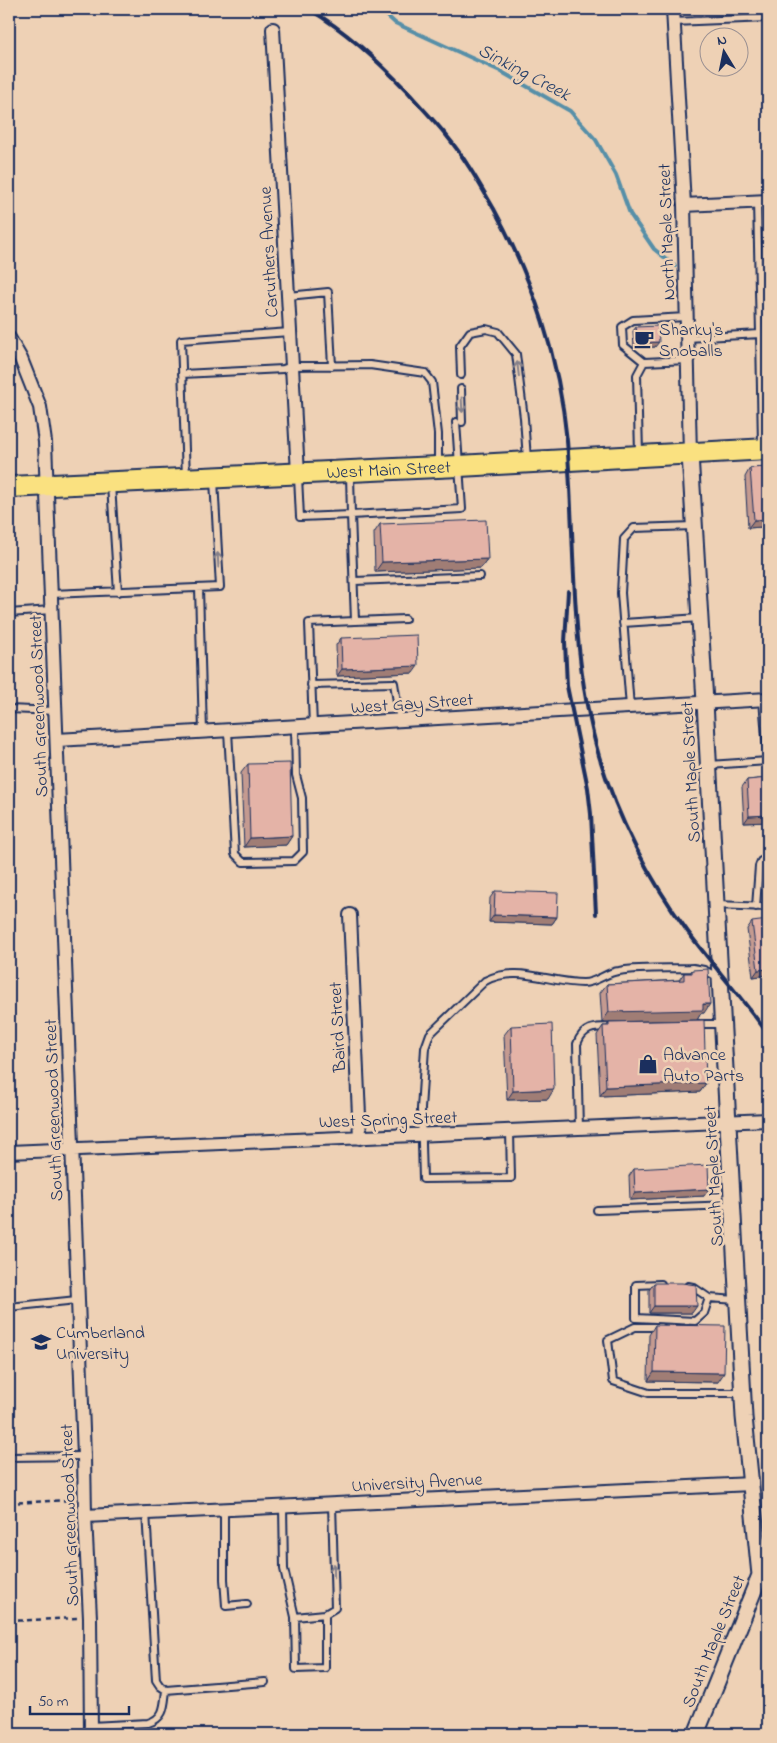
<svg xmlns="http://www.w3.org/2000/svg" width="777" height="1743" font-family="'Indie Flower',sans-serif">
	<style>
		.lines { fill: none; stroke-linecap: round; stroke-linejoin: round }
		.stream { stroke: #578fa8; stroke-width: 4 }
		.service-casing { stroke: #1b2f5e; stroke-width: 10 }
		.minor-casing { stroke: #1b2f5e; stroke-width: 16 }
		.tertiary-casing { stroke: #1b2f5e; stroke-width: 19 }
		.primary-casing { stroke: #1b2f5e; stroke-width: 24 }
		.path { stroke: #1b2f5e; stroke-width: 2.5; stroke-dasharray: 5 4; stroke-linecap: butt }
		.service { stroke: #eed1b5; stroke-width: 6 }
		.minor { stroke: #eed1b5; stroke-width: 12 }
		.tertiary { stroke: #eed1b5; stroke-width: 15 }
		.primary { stroke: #fae180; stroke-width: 20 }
		.rail { stroke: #1b2f5e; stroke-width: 4 }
		.wall { fill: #c49a90; stroke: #1b2f5e }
		.shaded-wall { fill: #a07d75; stroke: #1b2f5e }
		.building { fill: #e4b3a7; stroke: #1b2f5e }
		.oneway { stroke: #84808a }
		.labels { text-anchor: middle; stroke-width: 5; stroke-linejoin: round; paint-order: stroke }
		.street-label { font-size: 18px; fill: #1b2f5e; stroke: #eed1b5 }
		.poi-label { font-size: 18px; fill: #1b2f5e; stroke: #eed1b5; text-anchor: start }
		.water-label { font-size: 19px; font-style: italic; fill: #253f6a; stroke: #eed1b5 }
	</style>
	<rect width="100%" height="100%" fill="#eed1b5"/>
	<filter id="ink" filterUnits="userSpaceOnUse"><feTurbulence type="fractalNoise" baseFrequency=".02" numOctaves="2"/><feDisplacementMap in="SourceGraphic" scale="10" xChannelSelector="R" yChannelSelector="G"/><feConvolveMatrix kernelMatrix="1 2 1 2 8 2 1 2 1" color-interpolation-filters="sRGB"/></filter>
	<g filter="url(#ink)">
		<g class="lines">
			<!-- stream -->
			<path class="stream" d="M380 9 395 23 500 71 570 111 596 140 616 175 630 214 654 249 675 266"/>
			<defs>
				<path id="service" d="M673 22 768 18
					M288 296 328 292 332 366
					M760 334 762 446
					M687 338 760 334 757 202
					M644 362 623 345 622 327 633 320 686 317
					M182 374 283 369 292 366 370 365 425 373 432 382 438 434V466
					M461 375 460 346 470 332 486 329 498 332 516 354 524 418 527 459
					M461 389 462 422
					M639 453 637 375 644 362 688 360
					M350 475 351 515 462 509 456 422
					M186 477 181 340 290 332
					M298 477 300 517 351 515 355 621 309 623 313 726
					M111 485 118 592
					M355 581 480 576
					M199 588 203 732
					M51 594 220 587 214 480
					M9 613 51 610
					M355 621 405 619
					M623 623 700 618
					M311 685 394 683 400 721
					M630 707 621 593 624 539 634 528 694 526
					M9 709 55 711
					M228 731 235 854 243 862 294 861 303 852 302 798 296 775 295 727
					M709 765 768 761 763 700
					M716 905 768 907
					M756 907 759 866 761 861 768 858
					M697 1024H722
					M579 1129 577 1044C583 1027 594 1027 610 1027
					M510 1131 511 1178 423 1179 421 1109 425 1048 430 1034 485 981C516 964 550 983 583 983 597 983 606 972 619 971 643 967 669 969 693 968L704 970 720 978
					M597 1210 732 1205
					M661 1284 636 1285V1318L695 1321 704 1313 709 1298
					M688 1286 693 1287 709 1298 737 1300
					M9 1307 77 1300
					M661 1327H635L608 1340 613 1381 649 1393H742
					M9 1457 84 1456
					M283 1506 284 1569 295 1617 296 1669 325 1668V1614
					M224 1509V1579L226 1606 247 1604
					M146 1512 156 1680 160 1686 166 1690 265 1682
					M295 1617 325 1614 335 1608 332 1504
					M91 1726 148 1723C165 1718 164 1706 166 1690"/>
				<path id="minor" d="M673 9 684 205 690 454
					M273 29 298 473
					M684 205 768 201
					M9 338 21 359 40 407 45 442 84 1456 85 1516 90 1618 91 1734
					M57 740 768 699
					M350 915 360 1138
					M9 1152 768 1120
					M85 1516 751 1484"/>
				<path id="tertiary" d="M690 454 705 702 744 1417 760 1575 696 1734"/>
				<g id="primary">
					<path id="s1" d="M9 487 459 466 768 449"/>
				</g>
			</defs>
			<!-- service casing -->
			<use href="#service" class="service-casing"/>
			<!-- minor casing -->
			<use href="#minor" class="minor-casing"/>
			<!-- tertiary casing -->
			<use href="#tertiary" class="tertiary-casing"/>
			<!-- primary casing -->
			<use href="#primary" class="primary-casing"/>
			<!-- path -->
			<path class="path" d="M9 1503 72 1500
				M9 1621 77 1618"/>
			<!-- service -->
			<use href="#service" class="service"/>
			<!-- minor -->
			<use href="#minor" class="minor"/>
			<!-- tertiary -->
			<use href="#tertiary" class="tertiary"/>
			<!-- primary -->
			<use href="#primary" class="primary"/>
			<!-- rail -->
			<path class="rail" d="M309 9C346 31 377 60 407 91 420 106 434 120 446 135 465 158 479 183 494 209 534 283 559 357 567 441 576 547 569 653 599 756 618 819 649 879 688 932 714 967 743 999 768 1034
				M568 591 565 642 567 686 588 788 591 814 596 914"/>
		</g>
		<!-- wall -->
		<path class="wall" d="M636 327 655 347 634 348 633 331Z
			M768 467V590H766L762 527 748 528 745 477 750 468Z
			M380 524 488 559 481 568 375 572 374 533Z
			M341 638 413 673 337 676 336 645Z
			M248 764 292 836 286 845 244 847 241 773Z
			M768 778V822L744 823 742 787 747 780Z
			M495 891 557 917 552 924 489 922 490 898Z
			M752 922 768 975 753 977 747 929Z
			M692 970 704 1013H701L697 1020 602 1022 600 993 607 984 679 980 684 973H690Z
			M609 1022 706 1083 700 1092 600 1096 597 1035 603 1026H607Z
			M511 1026 548 1099 507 1100 504 1035Z
			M768 1142V1206L764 1148Z
			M634 1169 704 1196 630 1200 629 1176Z
			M654 1283 692 1313H649V1290Z
			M655 1325 718 1382 648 1381 649 1335Z"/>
		<!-- shaded-wall -->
		<path class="shaded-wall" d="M659 342 655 347 634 348 638 343Z
			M768 519 762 527 748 528 754 520Z
			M488 559 481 568 375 572 382 562Z
			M418 666 413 673 337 676 342 669Z
			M768 815V822L744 823 749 816Z
			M292 836 286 845 244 847 250 838Z
			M494 915 557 917 552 924 489 922Z
			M768 969V975L753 977 758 970Z
			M710 1004 704 1013H701L697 1020 602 1022 609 1012Z
			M706 1083 700 1092 600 1096 606 1087Z
			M554 1089 548 1099 507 1100 513 1091Z
			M709 1189 704 1196 630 1200 635 1193Z
			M654 1306H697L692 1313H649Z
			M654 1372 724 1373 718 1382 648 1381Z"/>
		<!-- building -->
		<path class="building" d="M658 326 659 342 638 343 636 327Z
			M768 467V528V519L754 520 750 468Z
			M486 520 488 559 382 562 380 524Z
			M417 635 418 666 342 669 341 638Z
			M290 763 292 836 250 838 248 764Z
			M768 778V815L749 816 747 780Z
			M495 891 558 893 557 917 494 915Z
			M768 920V969L758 970 752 922Z
			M708 969 710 1004H703V1010L609 1012 607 984 684 980V973H692V970Z
			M704 1020 706 1083 606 1087 603 1026H609V1022Z
			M552 1024 554 1089 513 1091 511 1026Z
			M708 1165 709 1189 635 1193 634 1169Z
			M654 1283H682L696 1285 697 1306H654Z
			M655 1325 725 1326 724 1373 654 1372Z"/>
		<!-- one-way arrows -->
		<defs><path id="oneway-shaft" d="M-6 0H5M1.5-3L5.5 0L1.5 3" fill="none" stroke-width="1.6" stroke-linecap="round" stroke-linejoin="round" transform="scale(1.25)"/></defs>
		<g class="oneway">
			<use href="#oneway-shaft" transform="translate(518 369) rotate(-97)"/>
			<use href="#oneway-shaft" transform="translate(462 405) rotate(87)"/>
			<use href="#oneway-shaft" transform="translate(218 560) rotate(-93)"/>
			<use href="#oneway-shaft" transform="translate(334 1571) rotate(-91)"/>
		</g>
	</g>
	<!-- icons -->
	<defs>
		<symbol id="cafe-bare" viewBox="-9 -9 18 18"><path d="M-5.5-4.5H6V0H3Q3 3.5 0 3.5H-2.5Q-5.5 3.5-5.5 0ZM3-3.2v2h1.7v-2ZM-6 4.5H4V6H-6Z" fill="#1b2f5e" stroke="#eed1b5" stroke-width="2.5" paint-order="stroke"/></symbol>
		<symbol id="shop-bare" viewBox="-9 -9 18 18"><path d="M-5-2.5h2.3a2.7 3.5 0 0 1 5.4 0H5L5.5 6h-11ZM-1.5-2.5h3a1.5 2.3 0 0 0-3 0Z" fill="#1b2f5e" stroke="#eed1b5" stroke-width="2.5" paint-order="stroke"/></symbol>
		<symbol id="university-bare" viewBox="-9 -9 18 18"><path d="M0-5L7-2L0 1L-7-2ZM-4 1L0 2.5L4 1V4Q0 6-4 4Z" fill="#1b2f5e" stroke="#eed1b5" stroke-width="2.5" paint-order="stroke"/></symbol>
	</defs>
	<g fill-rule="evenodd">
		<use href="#cafe-bare" x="630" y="325" width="28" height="28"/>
		<use href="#shop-bare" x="634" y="1050" width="28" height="28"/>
		<use href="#university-bare" x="27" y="1328" width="28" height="28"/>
	</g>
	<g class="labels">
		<!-- street labels -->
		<g class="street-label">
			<text transform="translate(666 232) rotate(-92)" y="6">North Maple Street</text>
			<text transform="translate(268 252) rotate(-93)" y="6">Caruthers Avenue</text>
			<text dy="6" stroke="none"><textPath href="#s1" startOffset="380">West Main Street</textPath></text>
			<text transform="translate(412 703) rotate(-4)" y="6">West Gay Street</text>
			<text transform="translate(38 706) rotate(-92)" y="6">South Greenwood Street</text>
			<text transform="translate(690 772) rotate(-93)" y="6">South Maple Street</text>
			<text transform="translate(337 1027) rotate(-93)" y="6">Baird Street</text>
			<text transform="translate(53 1110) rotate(-92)" y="6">South Greenwood Street</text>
			<text transform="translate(388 1119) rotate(-2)" y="6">West Spring Street</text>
			<text transform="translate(713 1176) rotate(-93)" y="6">South Maple Street</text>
			<text transform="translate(417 1482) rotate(-3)" y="6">University Avenue</text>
			<text transform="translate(69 1515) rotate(-92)" y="6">South Greenwood Street</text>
			<text transform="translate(713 1641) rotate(-68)" y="6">South Maple Street</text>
		</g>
		<!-- poi labels -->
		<g class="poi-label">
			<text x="659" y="335">Sharky's<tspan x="659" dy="21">Snoballs</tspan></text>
			<text x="663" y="1060">Advance<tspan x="663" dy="21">Auto Parts</tspan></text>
			<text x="56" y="1338">Cumberland<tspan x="56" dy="21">University</tspan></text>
		</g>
		<!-- water labels -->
		<g class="water-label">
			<text transform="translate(525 71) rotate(28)" y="7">Sinking Creek</text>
		</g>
	</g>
	<!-- margin -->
	<rect width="777" height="1743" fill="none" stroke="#eed1b5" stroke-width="30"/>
	<rect x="15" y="15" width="747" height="1713" fill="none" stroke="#1b2f5e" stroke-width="2" filter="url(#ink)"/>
	<!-- north arrow -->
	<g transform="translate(724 52) rotate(350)"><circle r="24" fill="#eed1b5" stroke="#9a9092"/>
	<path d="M0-4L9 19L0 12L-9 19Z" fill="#1b2f5e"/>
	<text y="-8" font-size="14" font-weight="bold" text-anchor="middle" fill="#1b2f5e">N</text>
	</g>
	<!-- scale -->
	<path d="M30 1706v8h99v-8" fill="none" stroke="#1b2f5e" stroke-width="2.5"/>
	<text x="38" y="1706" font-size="15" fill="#1b2f5e" stroke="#eed1b5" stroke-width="4" paint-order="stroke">50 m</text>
</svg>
